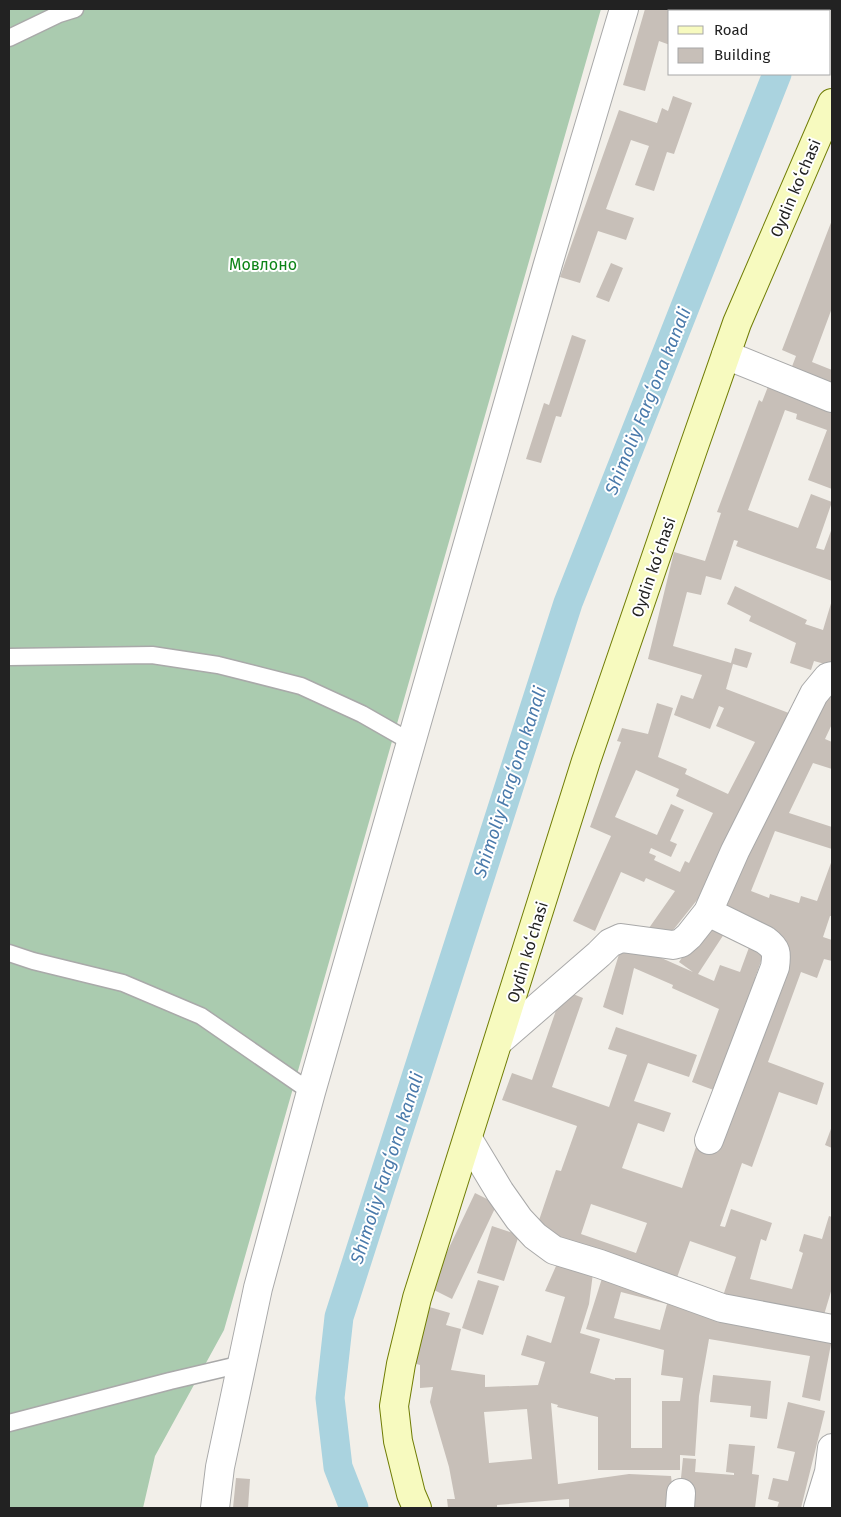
<svg xmlns="http://www.w3.org/2000/svg" width="841" height="1517" font-family="'Fira Sans',sans-serif">
	<style>
		.cemetery { fill: #aacbaf }
		.lines { fill: none; stroke-linecap: round; stroke-linejoin: round }
		.canal { stroke: #aad3df; stroke-width: 29 }
		.building { fill: #c7bfb8; fill-rule: evenodd }
		.lane-casing { stroke: #a9a9a9; stroke-width: 19 }
		.street-casing { stroke: #a9a9a9; stroke-width: 30 }
		.secondary-casing { stroke: #707d05; stroke-width: 30 }
		.lane { stroke: #fff; stroke-width: 16 }
		.street { stroke: #fff; stroke-width: 28 }
		.secondary { stroke: #f7fabf; stroke-width: 28 }
		.labels { text-anchor: middle; stroke-width: 4; stroke-linejoin: round; paint-order: stroke }
		.street-label { font-size: 16px; fill: #222; stroke: #fff }
		.park-label { font-size: 16px; fill: #0c8416; stroke: #fff }
		.water-label { font-size: 18px; font-style: italic; fill: #4a7aab; stroke: #fff }
	</style>
	<rect width="100%" height="100%" fill="#f2efe9"/>
	<!-- cemetery -->
	<path class="cemetery" d="M9 9H601L224 1330 155 1456 143 1508H9Z"/>
	<g class="lines">
		<!-- canal -->
		<path class="canal" d="M802 11 803 9
			M354 1508 338 1467 330 1398 339 1317 568 603 777 74"/>
	</g>
	<!-- building -->
	<path class="building" d="M645 9H734L733 11H670V45L659 41 645 91 623 85Z
		M673 96 692 103 674 154 667 152 654 191 635 185 649 146 631 140 606 209 634 218 626 240 598 231 580 283 560 277 619 110 657 123 662 108 668 111Z
		M832 220V308L812 362 832 370V393L788 377 796 356 782 350Z
		M611 263 623 268 609 302 596 297Z
		M572 335 586 340 561 417 556 416 541 463 526 459 544 403 549 405Z
		M769 384 832 407V489L808 480 827 430 796 419 797 414 785 410 748 510 798 528 811 494 832 502 816 548 824 550 832 528V581L736 546 738 541 734 540 721 580 706 576 701 595 687 592 673 646 731 663 735 648 752 653 747 668 733 664 726 689 794 715 709 885 666 939 649 928 675 891 646 878 644 882 621 872 595 931 573 921 611 836 590 827 621 742 617 741 622 728 648 734 657 703 673 708 658 757 687 769 685 774 728 794 755 742 716 726 724 708 719 706 710 729 674 715 681 695 693 699 702 675 648 659 674 552 705 561 721 513 717 512 759 400 762 402ZM636 770 679 789 676 796 713 813 689 863 685 861 680 872 654 860 656 856 649 853 651 848 671 857 677 844 670 841 684 810 671 804 657 835 615 817Z
		M735 586 807 620 805 624 823 630 832 600V666L814 661 811 670 790 663 796 643 749 621 751 616 727 604Z
		M832 684V724L825 739 832 742V769L813 763 789 813 832 827V849L775 831 751 891 769 898 770 894 799 903 801 896 817 901 832 860V916H830L823 937 832 940V961L824 959 817 978 801 972 768 1062 824 1083 817 1105 779 1092 752 1167 742 1163 720 1226 725 1227 731 1209 772 1223 766 1241 761 1239 750 1279 792 1289 803 1253 799 1251 804 1234 822 1239 829 1216 832 1217V1288L821 1325 721 1302 736 1257 690 1241 674 1286 535 1232 556 1170 561 1171 577 1126 502 1100 512 1073 532 1080 563 990 583 998 552 1087 609 1107 627 1055 608 1049 616 1027 697 1055 689 1077 648 1063 634 1101 671 1113 664 1132 638 1123 622 1168 682 1188 696 1147 711 1152 787 942 716 910ZM591 1204 647 1223 636 1253 581 1234Z
		M708 919 726 931 698 974 714 981 720 965 740 972 751 942 766 947 755 978 759 979 719 1092 692 1082 719 1009 672 988 673 985 634 968 623 1015 603 1007 623 941 693 972 679 962Z
		M832 1126V1148L825 1145Z
		M475 1193 497 1204 452 1299 430 1288Z
		M492 1226 519 1235 504 1281 477 1273Z
		M560 1257 593 1273 589 1304 580 1333 600 1339 590 1373 615 1380V1378H631V1448H662V1401H680L683 1378 661 1375 664 1350 586 1329 604 1272 832 1339 820 1401 802 1397 810 1356 709 1339 699 1396 695 1456 680 1455V1470H598V1417L557 1407 558 1405 551 1403 558 1484 629 1474 671 1476 675 1508H569V1499L497 1505V1508H448L447 1499H455L449 1467 430 1402 433 1387 420 1388V1365L410 1362 426 1306 450 1313 446 1325 461 1329 451 1370 485 1375V1387L538 1385 545 1362 521 1355 527 1335 551 1343 565 1297 545 1291ZM621 1292 667 1304 660 1330 614 1318ZM527 1409 532 1459 489 1463 484 1412Z
		M478 1280 499 1286 483 1335 462 1328Z
		M713 1375 771 1381 767 1419 750 1417 751 1406 710 1402Z
		M788 1402 825 1411 801 1508H777L779 1502 768 1499 773 1478 788 1481 795 1452 777 1448Z
		M729 1444 755 1446 752 1474 759 1475 755 1508H685L680 1488 683 1458 696 1459 695 1472 734 1475V1473L726 1472Z
		M236 1478 250 1479 248 1508H233Z"/>
	<g class="lines">
		<defs>
			<path id="lane" d="M9 38 59 14 75 9
				M9 657 152 655 218 665 301 686 362 714 411 742
				M9 953 33 961 123 983 201 1016 311 1092
				M9 1423 170 1381 242 1364"/>
			<path id="street" d="M726 355 832 398
				M708 912 765 940C777 949 777 953 775 967L709 1140
				M499 1041 599 954 610 943 621 938 673 945 681 943 689 936 708 912 735 851 814 694 828 677 832 676
				M468 1139 500 1192 519 1219 535 1236 554 1250 600 1264 722 1308 832 1329
				M215 1508 220 1467 258 1288 311 1092 548 264 624 9
				M680 1508 681 1493
				M818 1508 829 1472 832 1448"/>
			<path id="secondary" d="M417 1508 411 1494 398 1441 394 1406 401 1364 417 1298 586 761 692 452 737 323 832 103"/>
		</defs>
		<!-- lane casing -->
		<use href="#lane" class="lane-casing"/>
		<!-- street casing -->
		<use href="#street" class="street-casing"/>
		<!-- secondary casing -->
		<use href="#secondary" class="secondary-casing"/>
		<!-- lane -->
		<use href="#lane" class="lane"/>
		<!-- street -->
		<use href="#street" class="street"/>
		<!-- secondary -->
		<use href="#secondary" class="secondary"/>
	</g>
	<g class="labels">
		<!-- street labels -->
		<g class="street-label">
			<text transform="translate(795 188) rotate(-67)" y="6">Oydin koʻchasi</text>
			<text transform="translate(653 567) rotate(-71)" y="6">Oydin koʻchasi</text>
			<text transform="translate(527 952) rotate(-73)" y="6">Oydin koʻchasi</text>
		</g>
		<!-- park labels -->
		<g class="park-label">
			<text x="263" y="270">Мовлоно</text>
		</g>
		<!-- water labels -->
		<g class="water-label">
			<text transform="translate(648 401) rotate(-68)" y="6">Shimoliy Fargʻona kanali</text>
			<text transform="translate(510 782) rotate(-72)" y="6">Shimoliy Fargʻona kanali</text>
			<text transform="translate(387 1168) rotate(-72)" y="6">Shimoliy Fargʻona kanali</text>
		</g>
	</g>
	<!-- border -->
	<rect width="841" height="1517" fill="none" stroke="#222222" stroke-width="20"/>
	<!-- legend -->
	<rect x="668" y="10" width="162" height="65" fill="#ffffff" stroke="#a7a7a7"/>
	<rect x="678" y="26" width="25" height="8" fill="#f7fabf" stroke="#a7a7a7"/>
	<text x="714" y="35" font-size="15" fill="#222222">Road</text>
	<rect x="678" y="48" width="25" height="15" fill="#c7bfb8" stroke="#a7a7a7"/>
	<text x="714" y="60" font-size="15" fill="#222222">Building</text>
</svg>
